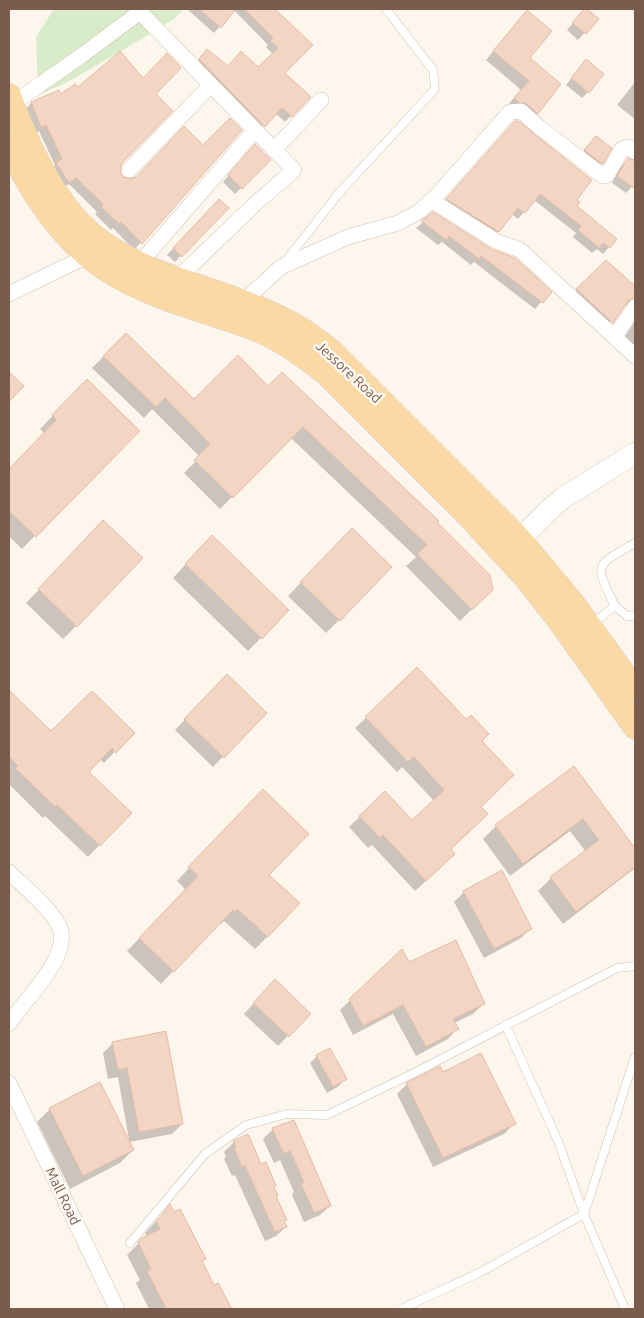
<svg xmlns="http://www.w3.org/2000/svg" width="644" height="1318" font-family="Ubuntu,sans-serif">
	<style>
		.green { fill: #d8ecc9 }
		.shadow { fill: #0003 }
		.building { fill: #f3d5c3; stroke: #e6bba3 }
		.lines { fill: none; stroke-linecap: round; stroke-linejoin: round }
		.lane-casing { stroke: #d1beb0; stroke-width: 9 }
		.street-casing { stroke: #d1beb0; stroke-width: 16 }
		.secondary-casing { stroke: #d6c0b0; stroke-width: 22 }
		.primary-casing { stroke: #dad1cd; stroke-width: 25 }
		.lane { stroke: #fff; stroke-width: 8 }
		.street { stroke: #fff; stroke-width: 15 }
		.secondary { stroke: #fff; stroke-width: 21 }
		.primary { stroke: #fbd9a5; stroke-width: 24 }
		.labels { text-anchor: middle; stroke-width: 5; stroke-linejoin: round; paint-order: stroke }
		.street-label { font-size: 14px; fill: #7a5c4d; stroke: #fffaf3 }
	</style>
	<rect width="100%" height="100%" fill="#fdf6ec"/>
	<!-- green -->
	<path class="green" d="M54 9H183L174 19 138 41 66 83 38 95 36 37Z"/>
	<!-- shadow -->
	<path class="shadow" d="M187 9H274L311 45 283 73 309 97 285 122 275 113 258 131 194 65 201 56 227 68 258 69 273 54 266 47 268 45 234 10 214 33Z
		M579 16 597 19 578 40 567 30Z
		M519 20 538 113 529 122 506 107 521 90 486 60Z
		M580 67 588 92 582 98 566 85Z
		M635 82V119L617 105Z
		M77 89 154 94 119 168 121 177 127 180 241 130 134 250 113 228 111 230 95 214 97 212 69 184 62 188 50 171 55 165 39 131 34 133 25 110 31 103 58 92 60 96Z
		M508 129 575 200V207L615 240 603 254 597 249 592 253 573 237 576 233 534 200 518 219 512 214 492 238 441 205Z
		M596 137 610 148 602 163 595 170 579 157Z
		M249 152 269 160 235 194 223 182Z
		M628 160 635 163V183L626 193 612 183 621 166Z
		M212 207 227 208 175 262 167 255Z
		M433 214 550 292 535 309 474 262 471 265 442 242 438 245 416 228Z
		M607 262 635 287V311L633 307 624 305 604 329 569 297Z
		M635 321V349L620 344Z
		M126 334 194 400 268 387 436 522 491 590 460 621 406 566 416 557 291 438 220 509 184 473 200 457 152 409 144 418 92 368Z
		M74 394 138 431 22 549 9 536V470L44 433 40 429Z
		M91 535 76 626 63 639 26 603Z
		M339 543V620L326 633 288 596Z
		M199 550 261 638 248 651 173 578Z
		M227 676 265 713 213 767 175 730Z
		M9 691 51 732 133 733 104 763 100 759 87 772 130 813 88 857 45 816 43 818 9 784Z
		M366 718 480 741 479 807 449 850 443 865 415 891 372 845 368 848 349 827 385 793 412 821 434 801 402 767 397 772 355 728Z
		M574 767 635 850V868L563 924 538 891 551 878 586 852 570 831 510 876 483 839 496 826Z
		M250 803 268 876V936L255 949 224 921 221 924 220 922 161 984 127 951 186 890 177 881Z
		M464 892 531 928 521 938 484 958 454 902Z
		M401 951 409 963 483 1004 473 1014 454 1023 457 1029 448 1039 416 1056 393 1014 353 1035 340 1010Z
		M265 991 309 1014 278 1046 244 1014Z
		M113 1043 182 1124 172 1134 129 1142 133 1150 120 1163 70 1189 37 1122 50 1109 129 1140 118 1077 108 1079 103 1053Z
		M329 1049 345 1079 339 1086 327 1093 310 1063 317 1056Z
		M443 1073 514 1124 504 1134 433 1167 397 1094 407 1084Z
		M293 1121 330 1206 320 1215 304 1222 292 1195 294 1192 280 1160 274 1163 263 1139 273 1129Z
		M234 1142 272 1187 285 1220 283 1222 286 1227 276 1236 265 1241 235 1175 232 1176 224 1159 226 1157 224 1152Z
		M170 1206 205 1259 201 1262 214 1287 230 1309H149L136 1283 140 1280 127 1255 143 1239 147 1237 145 1233Z"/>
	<!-- building -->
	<path class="building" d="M199 9H236L221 28Z
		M244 9H275L313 45 285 73 311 97 292 117 282 108 265 127 199 59 207 49 228 66 241 51 258 67 278 48 270 41 273 38Z
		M584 9H587L599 19 586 34 572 23Z
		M527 10 552 31 530 58 561 84 538 114 527 104 518 102 514 98 529 81 493 51Z
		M120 51 143 78 167 53 181 68 156 94 173 111 122 163 120 172 123 177 131 179 136 177 184 126 203 145 230 118 242 130 142 244 121 222 119 224 101 207 103 204 76 178 69 183 56 163 62 159 46 125 41 127 31 102 59 90 61 94 75 84 78 87Z
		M586 59 604 74 589 93 571 78Z
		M515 121H518L592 180 577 200 580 202 577 206 617 239 610 248 603 243 599 248 578 230 581 226 540 194 525 213 518 208 499 232 446 199Z
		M596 136 612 148 603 164 584 150Z
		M255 144 271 160 242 189 228 175Z
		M628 158 635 161V189L617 176Z
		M219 199 229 208 182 257 173 248Z
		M433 212 491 249 515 258 552 292 543 303 481 256 479 259 449 236 446 240 421 221Z
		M606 260 635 286V298L628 301 613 323 576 289Z
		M126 333 194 399 238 355 268 386 282 372 439 521 437 522 490 575 493 590 472 610 417 554 427 545 303 427 233 498 194 460 210 444 165 398 156 407 103 356Z
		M9 372 24 386 9 402Z
		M87 379 140 431 36 537 9 511V469L56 420 52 415Z
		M103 520 143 558 77 627 38 589Z
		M352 528 392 567 340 621 300 582Z
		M212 535 289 610 262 639 185 564Z
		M417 667 466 719 471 715 489 734 482 741 514 775 481 807 488 814 451 849 455 854 426 881 383 835 380 838 359 816 385 791 412 820 444 790 414 757 408 762 365 717Z
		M227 674 267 713 224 758 184 719Z
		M9 690 51 731 92 691 135 733 116 753 112 748 89 772 132 813 100 846 57 805 55 807 15 768 18 766 9 757Z
		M574 766 635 848V867L576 912 550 877 599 840 583 819 523 864 495 825Z
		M263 789 309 834 269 875 300 903 268 937 237 909 235 912 233 910 174 972 139 938 198 876 188 867Z
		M502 870 532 929 494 949 463 891Z
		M456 940 485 1004 453 1019 459 1029 426 1047 403 1005 363 1026 349 999 402 949 409 962Z
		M275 979 311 1014 289 1037 253 1003Z
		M166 1031 183 1124 139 1132 127 1068 118 1070 112 1042Z
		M330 1048 347 1079 333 1087 316 1055Z
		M481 1053 516 1124 443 1158 406 1083 440 1066 443 1072Z
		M100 1082 134 1150 83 1176 49 1108Z
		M294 1120 331 1206 314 1213 301 1184 304 1182 290 1151 284 1154 272 1128Z
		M248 1134 261 1164 266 1162 276 1186 274 1187 278 1196H276L287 1220 284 1221 287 1227 275 1232 245 1166 242 1167 234 1148 236 1147 233 1141Z
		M170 1204 174 1212 180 1209 206 1259 202 1261 214 1285 218 1283 232 1309H166L147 1271 151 1269 138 1242 142 1238 160 1229 156 1221 161 1216Z"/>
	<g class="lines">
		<defs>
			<path id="lane" d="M285 262 339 193 435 89 433 70 386 9
				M615 606 627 616H635
				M590 625 615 606C594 562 594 567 635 543
				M506 1026 558 1141 584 1214 625 1309
				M130 1243 205 1154 246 1125 287 1114 327 1115 414 1073 617 968 635 966
				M401 1309 481 1272 584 1214 635 1057"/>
			<path id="street" d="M12 104 81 56 140 12 294 170 255 204 176 280
				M274 150 321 100
				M129 170 211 85
				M431 200 496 241 520 250 635 356
				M139 264 255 130
				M9 294 79 260 93 248
				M243 302 281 267 348 237 398 223 420 211 439 193 510 112 521 111 539 127 603 176 607 175 622 149 629 147 635 152
				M615 336 635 307
				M9 872C24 887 46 904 57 922 77 953 24 999 9 1024
				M9 1083 117 1309"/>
			<path id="secondary" d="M509 550 550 509 563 498 635 453"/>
			<path id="primary" d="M9 96C27 145 57 211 101 242 145 273 196 284 245 303 263 310 283 318 300 329 311 335 321 344 331 351L519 539 574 605 635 690
				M9 146C32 194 64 243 109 271 155 300 211 311 261 331 285 342 306 357 327 374L470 517 528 580 562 624 635 727"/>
		</defs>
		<!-- lane casing -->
		<use href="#lane" class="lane-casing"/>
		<!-- street casing -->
		<use href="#street" class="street-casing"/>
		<!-- secondary casing -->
		<use href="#secondary" class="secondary-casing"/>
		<!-- primary casing -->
		<use href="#primary" class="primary-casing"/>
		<!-- lane -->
		<use href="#lane" class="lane"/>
		<!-- street -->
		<use href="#street" class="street"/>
		<!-- secondary -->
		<use href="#secondary" class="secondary"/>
		<!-- primary -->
		<use href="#primary" class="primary"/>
	</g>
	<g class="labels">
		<!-- street labels -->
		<g class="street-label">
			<text transform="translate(349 372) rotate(43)" y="5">Jessore Road</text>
			<text transform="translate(63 1196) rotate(64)" y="5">Mall Road</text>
		</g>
	</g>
	<!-- border -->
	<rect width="644" height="1318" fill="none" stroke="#7a5c4d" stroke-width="20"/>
</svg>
